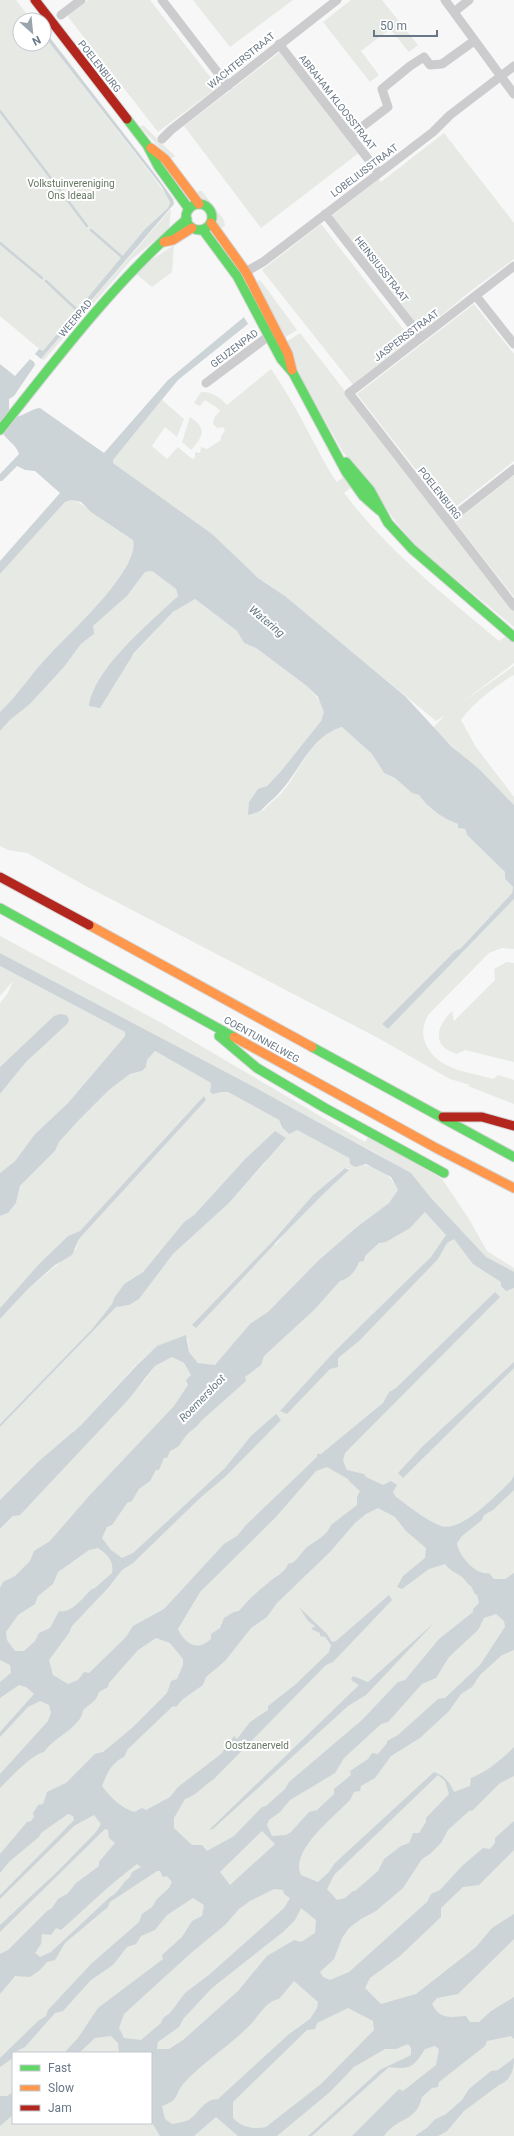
<svg xmlns="http://www.w3.org/2000/svg" width="514" height="2136" font-family="Roboto,sans-serif">
	<style>
		.green { fill: #e6e9e4; fill-rule: evenodd }
		.water { fill: #cdd4d8; fill-rule: evenodd }
		.lines { fill: none; stroke-linecap: round; stroke-linejoin: round }
		.stream { stroke: #cdd4d8; stroke-width: 2.5 }
		.fast-casing { stroke: #d4d5d6; stroke-width: 11 }
		.slow-casing { stroke: #d4d5d6; stroke-width: 11 }
		.jam-casing { stroke: #d4d5d6; stroke-width: 11 }
		.street { stroke: #ccccce; stroke-width: 9 }
		.fast { stroke: #63d668; stroke-width: 9 }
		.slow { stroke: #ff974d; stroke-width: 9 }
		.jam { stroke: #b3261e; stroke-width: 9 }
		.labels { text-anchor: middle; stroke-width: 4; stroke-linejoin: round; paint-order: stroke }
		.street-label { font-size: 10px; fill: #687786; stroke: #fff }
		.park-label { font-size: 10px; fill: #667863; stroke: #fff }
		.water-label { font-size: 11px; font-style: italic; fill: #647881; stroke: #fff }
	</style>
	<rect width="100%" height="100%" fill="#f7f7f7"/>
	<!-- green -->
	<path class="green" d="M0 0H16L31 20H20V44H44V36L164 191 170 201 168 208 145 229 43 352 0 316Z
		M88 0H150L218 87 158 132 69 18 68 15Z
		M193 0H293L230 47Z
		M351 0H382L418 45 409 52 390 29 361 51 379 75 370 82 323 22Z
		M280 52 360 152 261 228 184 126Z
		M143 125 175 156 171 159 140 127Z
		M444 133 514 223V259L472 290 420 333 330 217 379 179 381 182Z
		M199 191H202L224 220 225 226 219 229 212 207 195 195Z
		M171 209 169 229 132 259 44 360 41 359Z
		M321 224 411 339 353 385 262 270Z
		M174 245 172 272 152 287 135 273 145 264Z
		M258 280 261 281 297 330 284 338 257 284Z
		M474 304 514 354V461L449 512 357 394Z
		M300 333 514 610V627L419 549 395 521 368 482 343 452 303 382 286 342Z
		M271 369C295 403 312 441 333 477L337 482 345 476 352 487 344 493C388 551 444 595 499 641L505 637 514 641V663L460 704 514 666V676L513 675C494 688 474 702 461 720L476 747 514 797V805L433 728 445 715 436 721 282 594 258 578 201 527 113 463V460L162 400 184 419 177 437 165 427 152 446 167 459 178 447 192 459 195 458V452L200 453 201 447 207 449 221 440V437L225 430 223 427 217 428 213 424 214 418 220 411 216 407 205 400 200 406 194 403 201 392C212 391 221 398 227 405Z
		M190 417C207 428 204 436 191 450L182 442Z
		M514 475V597L455 522Z
		M71 500C80 500 123 533 134 540 141 568 71 632 52 652 33 671 19 694 0 712V574L65 502Z
		M152 571 176 589 178 596 116 657H131L173 612 195 599 237 631 244 643 256 648 308 687 323 705 324 712 321 721 281 771 267 786 262 812C268 804 278 798 284 790 302 767 312 736 342 727L372 754 384 773 395 778 412 793 419 795C428 808 443 819 458 824V828L465 829 467 835 505 872V879L513 887 512 893 461 948 455 951 382 1024 388 1029 514 899V949L502 948 489 953 428 1015C424 1023 421 1033 425 1042 436 1070 466 1071 493 1079L498 1075 514 1080V1104L468 1086 470 1085 450 1079 378 1038 82 884 27 853 8 850 0 846V731L10 720 30 704 64 667 81 644 93 635V626L127 596 145 572Z
		M0 936 160 1022 344 1130 365 1142 369 1136 442 1179 469 1219 487 1251 514 1268V2136H0V1530L146 1379 155 1366 172 1357 184 1363 191 1375 219 1363 232 1347 215 1365H204L198 1363 189 1352 188 1339 157 1346 136 1365 81 1425 73 1431 68 1439 0 1500V1427L116 1306 129 1305 143 1293 173 1254 229 1203 266 1162 275 1131 246 1158 194 1215 184 1222 143 1272 124 1284 114 1298 112 1304 92 1329 0 1424V1319L28 1289 76 1249 79 1239 206 1099 80 1231 68 1236 39 1264 0 1308V1216L8 1213 16 1203 20 1186 55 1151 59 1142 79 1120 109 1090 130 1074 142 1071 146 1067 147 1060 155 1051 211 1083 210 1092H228L279 1120 282 1127 297 1130 349 1158 350 1164C373 1164 388 1170 398 1190L393 1198 412 1175 381 1156 279 1101 0 953ZM348 1168V1170L288 1228 276 1245 272 1242 313 1195 343 1169ZM13 2053H151V2123H13Z
		M507 962 514 963V1062L465 1050 457 1054C431 1046 436 1027 452 1011L454 1021 495 980 494 969Z
		M0 966 125 1032V1036L68 1103 35 1134 15 1161 0 1173V1094L26 1062 69 1020 21 1048 0 1067V1003L8 993 13 981 0 996Z"/>
	<!-- water -->
	<path class="water" d="M44 30 155 174 173 199 174 204 41 359 35 354 39 349 43 351 145 229 168 208 170 202 162 187 44 36Z
		M244 317 248 324 178 380 113 460V463L212 534 258 578 285 596 405 696 451 746 479 769 514 805V899L388 1029 382 1024 455 951 461 948 512 893 513 887 505 879V872L467 835 465 829 458 828V824C443 819 428 808 419 795L412 793 395 778 384 773 372 754 342 727C308 737 299 776 273 799 261 809 264 811 248 815L249 802 258 789 267 786 281 771 321 721 324 712 318 697 308 687 256 648 244 643 237 631 195 599 173 612 134 653 100 708 89 706C94 668 151 622 178 596L176 589 152 571 145 572 127 596 93 626 94 634 81 644 64 667 30 704 10 720 0 731V712C19 694 33 671 52 652 71 632 141 568 133 540L91 512 81 502 71 500 65 502 0 574V561L60 493 35 471 25 470 17 466 2 481H0V474L19 454C16 444 6 440 3 433L16 417C25 415 31 409 40 408L104 453 168 380Z
		M30 359 34 362 35 365 14 396 9 399V411L0 422V364L15 376Z
		M0 953 254 1087 411 1173 430 1197 486 1257 514 1272V1288L506 1291 501 1286V1282L473 1264 454 1239 447 1243 438 1259 359 1341 338 1358V1367L330 1369 287 1414 280 1411 335 1351 431 1257 446 1235 425 1212 410 1228 386 1242 379 1243 365 1256 364 1261 359 1262C356 1271 349 1279 340 1281L315 1309 264 1356 261 1365 245 1377 246 1381 201 1421C196 1429 190 1430 185 1437 179 1445 181 1446 170 1451L167 1458H164L159 1470H156L150 1481 139 1489 132 1501 127 1503 112 1525 107 1527 102 1538 111 1550 122 1558 133 1553 225 1468 251 1436 276 1414 281 1420 225 1477 200 1498 133 1563 122 1570 108 1588 72 1626 69 1633 49 1660 53 1675 68 1684 78 1680 84 1672 89 1673 126 1637 133 1626 164 1609 224 1544 237 1536 246 1525 317 1457V1454H321L383 1403 389 1392 396 1388 495 1292 500 1297 345 1453 343 1461 347 1470 364 1474 366 1477 383 1485 391 1481 397 1485 393 1492 396 1497C410 1507 425 1520 441 1526 461 1533 497 1494 511 1481L514 1475V1490L493 1510 484 1515 482 1520 462 1536 457 1543C458 1555 476 1576 489 1573L494 1579H505L514 1573V1650L502 1655 480 1675 472 1687 461 1694 449 1711 420 1738 391 1756 375 1778 361 1786 360 1791 354 1792 350 1800C335 1816 289 1851 301 1875L318 1882 328 1873 335 1863 434 1772C445 1776 449 1781 454 1792L470 1786 471 1778C488 1771 501 1760 514 1747V1776L500 1783 473 1810 469 1811 448 1830 441 1843 430 1854 422 1859 403 1888 376 1911 361 1919 349 1928 342 1938 334 1959 320 1972 323 1977 330 1980 349 1972 427 1902 431 1894 440 1890 462 1866 483 1848 490 1849 495 1843V1838L514 1821V1850L479 1885 463 1887 441 1908V1917L400 1956 370 1978 365 1988 381 2004 416 1994 476 1947 492 1928 514 1914V1939L458 1994 437 1998 432 2004C440 2020 450 2017 466 2016L470 2022H479L491 2011 514 1997V2039L511 2036 487 2041 485 2046 439 2082 438 2087 432 2088 422 2097C416 2123 398 2116 384 2136H352L399 2089 403 2091 436 2065 439 2049 435 2046 425 2049C414 2067 410 2070 389 2067L312 2136H308L380 2070 411 2055V2048L408 2044 396 2049H385L354 2067 330 2092 277 2136H238L216 2117 194 2136H160L151 2121V2053H119L118 2043 111 2036 95 2038 79 2053H64L78 2038 98 2008 163 1959 162 1955 182 1937 192 1921 202 1916 204 1905 193 1898 167 1915 155 1930 141 1936 136 1944 127 1947 113 1965 91 1980 63 2011 55 2013 25 2047 13 2053V2058L0 2067V2058L38 2021 46 2016 48 2010 91 1964 139 1922 142 1914 152 1907 157 1899 169 1888 172 1882 167 1876 163 1877 160 1871H157L110 1902 108 1907 65 1943 55 1960 47 1962 40 1970 30 1977 15 1976 0 1994V1954L8 1950 47 1911 52 1908 58 1899 67 1894 76 1883 99 1866V1862L115 1843 109 1838 108 1830 105 1829 0 1932V1925L58 1871 96 1832 101 1824 94 1815 74 1826 0 1899V1895L74 1820 73 1816 68 1814 41 1833 39 1837 10 1861 0 1873V1854L27 1822 31 1821 34 1817 33 1813 38 1805 43 1804 47 1792 66 1783 95 1754 103 1752 132 1728 167 1693 171 1681 177 1679 183 1665V1659L170 1643 156 1638 138 1650 109 1683 108 1687 99 1692C96 1702 91 1703 84 1709 82 1712 82 1717 79 1720 69 1733 53 1739 44 1752 32 1754 9 1779 0 1788V1774L48 1721 51 1713 49 1705 40 1701 28 1707 0 1737V1732L34 1694 26 1687 19 1685 0 1698V1682L11 1673 10 1665 0 1660V1588L3 1582 15 1576 30 1561 34 1551 50 1541 89 1496 174 1406 188 1385 186 1380 191 1375 184 1363 172 1357 155 1366 128 1400 20 1515 13 1516 0 1529V1500L38 1462 81 1425 137 1365 157 1346 186 1335 189 1352 198 1363 215 1365 250 1324 268 1312 319 1260 357 1227 389 1203 398 1190 391 1177 366 1164 355 1167 350 1164 349 1158 297 1130 289 1134 282 1127 279 1120 228 1092H221L213 1094 210 1092 211 1083 155 1051 147 1060 146 1067 142 1071 130 1074 109 1090 79 1120 59 1142 55 1151 20 1186 16 1203 8 1213 0 1216V1173L15 1161 35 1134 68 1103 125 1036V1032L0 966ZM327 1467 348 1479 350 1482 360 1491 357 1497V1505L331 1525C327 1536 315 1541 307 1547 301 1552 297 1563 288 1564 285 1573 274 1577 268 1583 258 1591 247 1601 239 1611L234 1612 224 1618 220 1628 211 1634V1639C196 1653 184 1642 178 1629L200 1592 275 1518 316 1471ZM378 1508 395 1517 406 1531 426 1548 425 1558 403 1576 397 1587 402 1589 429 1569 445 1564C450 1571 455 1572 462 1577 466 1580 466 1583 471 1586L475 1594 477 1595 479 1603 473 1609V1612L439 1639 405 1680 398 1682 362 1720 289 1782 285 1789 266 1806 262 1807 234 1836 207 1851 202 1845H192L174 1828V1818L185 1799C196 1796 204 1785 214 1779L326 1665 333 1662 392 1600 389 1595 336 1641 332 1642 327 1634 299 1607 308 1621 315 1626 311 1629 320 1633V1636L325 1637 331 1645 329 1652 296 1684 268 1706V1710L250 1722 237 1739 234 1736 221 1754 178 1787 170 1797 146 1810 142 1808 134 1812C120 1807 111 1798 102 1786 107 1773 112 1762 124 1757L128 1749 173 1706 176 1707 183 1699 203 1685 206 1677 225 1661 251 1628 267 1617 277 1603 330 1552 355 1523 366 1514ZM98 1548C108 1555 114 1561 112 1573L95 1588 92 1589C84 1596 72 1614 59 1611L50 1628 39 1633 35 1641 24 1651H15L7 1640 6 1632 18 1615 35 1604 38 1596 53 1584 58 1572 89 1550ZM496 1614 504 1621 505 1627 480 1665 445 1698 438 1699 398 1735 387 1741V1743L378 1754 372 1753 368 1759 350 1771 351 1775 334 1789V1794L317 1810 309 1812 291 1832 286 1835 272 1836 267 1825 269 1820 280 1812 290 1800 335 1773 344 1758 381 1724 388 1722 422 1684 436 1678 449 1657 478 1630 484 1618ZM438 1775 445 1781 449 1794 426 1818V1822L419 1833H413L409 1843 401 1846 384 1859 378 1871 355 1891H353L345 1898 337 1900 327 1889 334 1875ZM262 1831 275 1844 230 1885 220 1872ZM137 1864 141 1867 132 1872 130 1877C121 1883 120 1892 110 1897L51 1952 40 1957 35 1953 41 1944 42 1934 51 1935 56 1928 61 1930C86 1908 110 1884 137 1864ZM274 1889 283 1890 284 1894 290 1898 284 1908 210 1974 185 1993 170 2013 163 2018 161 2023 141 2040 124 2038 119 2028 124 2014 191 1953 225 1925 239 1909 250 1901ZM301 1908 316 1920 315 1933 301 1942 294 1940 267 1956 238 1991 183 2040 169 2049H157L158 2042 179 2027 184 2018 212 1988 283 1932 295 1920ZM294 1981 318 2002 317 2008 310 2019 289 2034 218 2099C204 2099 199 2113 189 2120 184 2122 177 2123 172 2124L165 2119 162 2106C181 2099 173 2096 184 2083 203 2062 228 2047 248 2027 258 2018 265 2001 279 1999ZM348 2008 373 2021 374 2030 321 2084 266 2127C254 2130 241 2127 233 2118V2102L307 2030 315 2029 317 2023Z
		M60 1014 66 1015 69 1019 68 1023 26 1062 0 1094V1067L54 1016Z
		M204 1096 206 1100 79 1239 72 1255 55 1265 28 1289 0 1319V1308L39 1264 68 1236 80 1231Z
		M275 1131 286 1138 229 1203 173 1254 139 1299 129 1305 116 1307 0 1427V1424L92 1329 112 1304 114 1298 124 1284 143 1272 184 1222 194 1215 246 1158Z
		M345 1168 349 1170C295 1219 247 1275 196 1328L192 1325 272 1242 313 1195Z
		M514 1362V1368L403 1478 398 1473 422 1447Z
		M435 1622 366 1695 348 1706 213 1829 209 1830 359 1685 351 1680 353 1676 368 1682Z
		M514 2058C514 2070 511 2080 499 2085L464 2111 447 2131 438 2136H415L428 2127 434 2120 446 2114 462 2100 469 2089 491 2071 498 2070Z
		M13 2092V2115L0 2126V2096H7Z"/>
	<g class="lines">
		<!-- stream -->
		<path class="stream" d="M0 111 87 226
			M91 230 122 257
			M0 243 42 278
			M46 281 77 310"/>
		<defs>
			<path id="fast" d="M127 119 147 145 158 166 189 209
				M186 217a13 13 0 1 1 26 0a13 13 0 1 1-26 0Z
				M203 230 237 276 281 359 293 373 346 472 363 496 380 511
				M0 430C59 356 115 281 187 219
				M346 462 370 490 388 523 412 549 514 637
				M0 908 234 1037
				M219 1036 257 1068 325 1108 444 1173
				M312 1047 514 1157"/>
			<path id="slow" d="M151 148 165 159 199 204
				M211 223 246 272 288 354 292 370
				M164 242 173 240 192 228
				M89 925 312 1047
				M234 1037 436 1148 514 1188"/>
			<path id="jam" d="M35 0 127 119
				M0 877 89 925
				M443 1117H482L514 1126"/>
		</defs>
		<!-- fast casing -->
		<use href="#fast" class="fast-casing"/>
		<!-- slow casing -->
		<use href="#slow" class="slow-casing"/>
		<!-- jam casing -->
		<use href="#jam" class="jam-casing"/>
		<!-- street -->
		<path class="street" d="M162 0 228 86
			M445 0 514 94
			M454 12 469 0
			M61 15 81 0
			M279 44 379 173
			M350 136 388 107 382 89 410 66 424 57 430 65 442 64 474 41
			M162 139 171 130 337 0
			M325 214 421 337
			M514 266 349 393 514 606
			M240 275 263 262 433 132 450 115 514 66
			M476 296 514 344
			M206 383 274 332
			M448 521 514 469"/>
		<!-- fast -->
		<use href="#fast" class="fast"/>
		<!-- slow -->
		<use href="#slow" class="slow"/>
		<!-- jam -->
		<use href="#jam" class="jam"/>
	</g>
	<g class="labels">
		<!-- street labels -->
		<g class="street-label">
			<text transform="translate(241 60) rotate(-39)" y="4">WACHTERSTRAAT</text>
			<text transform="translate(100 66) rotate(52)" y="4">POELENBURG</text>
			<text transform="translate(338 102) rotate(52)" y="4">ABRAHAM KLOOSSTRAAT</text>
			<text transform="translate(364 170) rotate(-37)" y="4">LOBELIUSSTRAAT</text>
			<text transform="translate(382 269) rotate(52)" y="4">HEINSIUSSTRAAT</text>
			<text transform="translate(75 318) rotate(-50)" y="4">WEERPAD</text>
			<text transform="translate(406 335) rotate(-37)" y="4">JASPERSSTRAAT</text>
			<text transform="translate(234 348) rotate(-37)" y="4">GEUZENPAD</text>
			<text transform="translate(440 493) rotate(52)" y="4">POELENBURG</text>
			<text transform="translate(262 1039) rotate(29)" y="4">COENTUNNELWEG</text>
		</g>
		<!-- park labels -->
		<g class="park-label">
			<text x="71" y="187">Volkstuinvereniging<tspan x="71" dy="12">Ons Ideaal</tspan></text>
			<text x="257" y="1749">Oostzanerveld</text>
		</g>
		<!-- water labels -->
		<g class="water-label">
			<text transform="translate(267 621) rotate(40)" y="4">Watering</text>
			<text transform="translate(202 1398) rotate(-46)" y="4">Roemersloot</text>
		</g>
	</g>
	<!-- legend -->
	<rect x="12" y="2052" width="140" height="72" fill="#ffffff" stroke="#c3c9cf"/>
	<rect x="20" y="2065" width="20" height="6" fill="#63d668" stroke="#c3c9cf"/>
	<text x="48" y="2072" font-size="12" fill="#687786">Fast</text>
	<rect x="20" y="2085" width="20" height="6" fill="#ff974d" stroke="#c3c9cf"/>
	<text x="48" y="2092" font-size="12" fill="#687786">Slow</text>
	<rect x="20" y="2105" width="20" height="6" fill="#b3261e" stroke="#c3c9cf"/>
	<text x="48" y="2112" font-size="12" fill="#687786">Jam</text>
	<!-- north arrow -->
	<g transform="translate(32 32) rotate(153)"><circle r="19" fill="#ffffff" stroke="#c3c9cf"/>
	<path d="M0-3L7 15L0 10L-7 15Z" fill="#9aa4ae"/>
	<text y="-6" font-size="11" font-weight="bold" text-anchor="middle" fill="#687786">N</text>
	</g>
	<!-- scale -->
	<path d="M374 30v6h63v-6" fill="none" stroke="#687786" stroke-width="2"/>
	<text x="380" y="30" font-size="12" fill="#687786" stroke="#ffffff" stroke-width="3" paint-order="stroke">50 m</text>
</svg>
